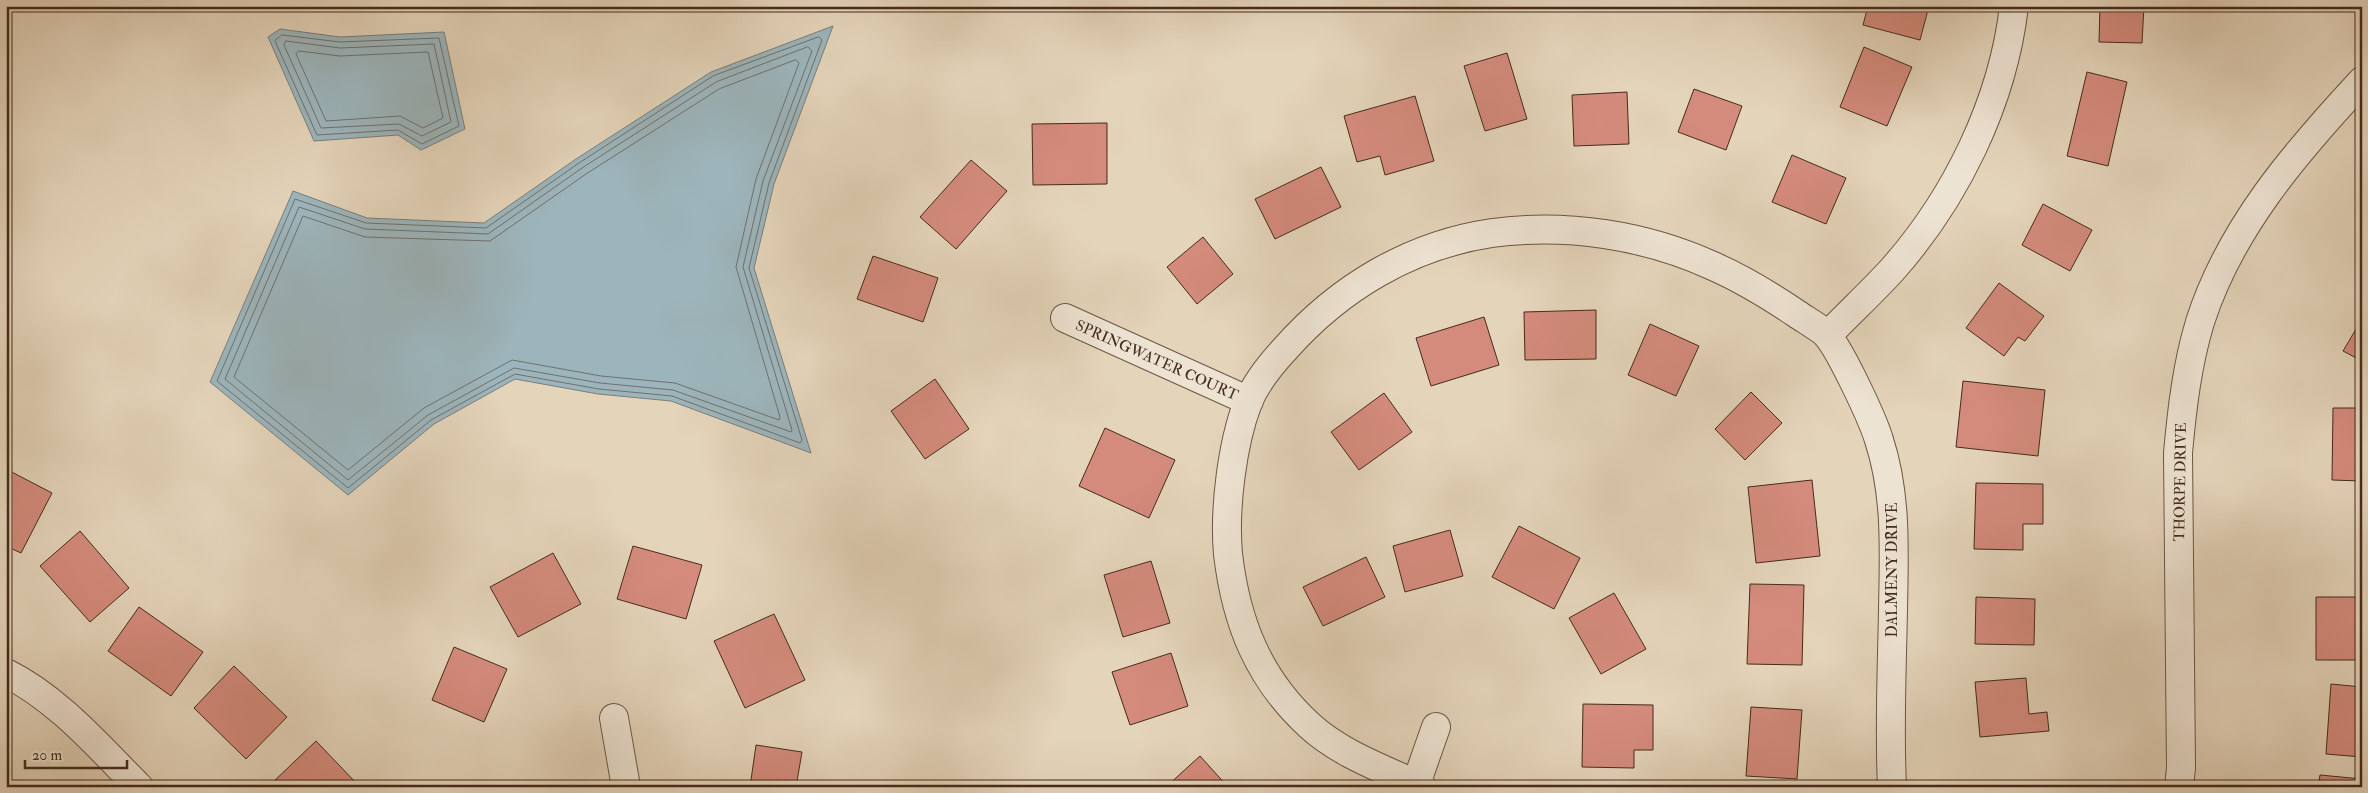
<svg xmlns="http://www.w3.org/2000/svg" width="2368" height="793" font-family="'IM FELL Double Pica',serif">
	<style>
		.water { fill: #9cb5bc; stroke: #797e7c }
		.lines { fill: none; stroke-linecap: round; stroke-linejoin: round }
		.shore { stroke: #70706c; stroke-width: 1 }
		.building { fill: #d48b7c; stroke: #452b1c }
		.minor-casing { stroke: #6d5544; stroke-width: 30 }
		.minor { stroke: #ede3d2; stroke-width: 28 }
		.labels { text-anchor: middle; stroke-width: 4; stroke-linejoin: round; paint-order: stroke }
		.street-label { font-size: 15px; fill: #452b1c; stroke: #ede3d2 }
	</style>
	<rect width="100%" height="100%" fill="#e4d4ba"/>
	<filter id="stains"><feTurbulence type="fractalNoise" baseFrequency=".004" numOctaves="4"/><feColorMatrix values="0 0 0 0 .2 0 0 0 0 .09 0 0 0 0 .02 0 0 0 .5 -.17"/></filter>
	<radialGradient id="worn" r=".72"><stop offset=".6" stop-color="#630" stop-opacity="0"/><stop offset="1" stop-color="#630" stop-opacity=".3"/></radialGradient>
	<!-- water -->
	<path class="water" d="M833 26 774 184 754 268 811 453 671 401 598 394 515 379 434 424 348 495 210 382 293 191 367 218 484 223 576 159 711 72Z
		M280 29 340 37 444 32 465 129 421 150 398 135 314 141 268 37Z"/>
	<g class="lines">
		<!-- shore -->
		<path class="shore" d="M282 35 340 42 439 38 459 126 422 144 398 130 317 135 275 41Z
			M819 37 822 40 769 183 749 268 802 440 800 443 672 396 599 389 515 374 431 420 348 488 217 381 295 199 366 223 486 228 579 163 713 76Z
			M286 41 340 48 434 44 451 122 422 136 399 124 321 128 284 45Z
			M808 47 812 51 763 181 743 267 792 430 791 432 673 390 600 383 514 368 428 415 348 480 225 379 299 207 365 229 488 234 582 168 716 82Z
			M299 51 340 56 428 52 443 118 423 128 400 116 326 121 296 54Z
			M796 60 799 63 756 179 736 267 780 417 779 420 675 383 601 376 512 360 424 408 348 470 234 377 303 216 365 237 490 241 586 174 719 89Z"/>
	</g>
	<!-- building -->
	<path class="building" d="M1868 6H1929L1920 40 1863 25Z
		M2100 6H2144L2142 43 2099 42Z
		M1864 47 1912 67 1887 126 1840 107Z
		M1507 53 1527 119 1485 131 1464 66Z
		M2087 72 2127 82 2108 166 2067 156Z
		M1694 89 1742 106 1726 150 1678 132Z
		M1627 92 1629 144 1574 146 1572 95Z
		M1415 96 1434 161 1385 175 1380 156 1357 162 1344 116Z
		M1107 123V184L1033 185 1032 124Z
		M1792 155 1846 178 1826 224 1772 202Z
		M971 160 1007 191 956 249 920 217Z
		M1321 167 1341 207 1275 239 1255 199Z
		M2043 204 2092 230 2070 271 2022 245Z
		M1203 237 1233 274 1197 304 1167 267Z
		M873 256 938 278 923 322 857 299Z
		M1999 283 2044 316 2025 341 2018 337 2004 356 1966 328Z
		M1596 310V359L1525 360 1524 312Z
		M1484 317 1499 365 1431 386 1416 338Z
		M2362 319V361L2343 351Z
		M1650 324 1699 346 1676 396 1628 375Z
		M935 379 969 429 925 459 891 411Z
		M1963 381 2045 390 2038 456 1956 447Z
		M1751 392 1782 423 1745 460 1715 429Z
		M1384 393 1412 432 1359 470 1331 432Z
		M2333 408H2362V481L2332 480Z
		M1105 428 1175 460 1149 518 1079 486Z
		M6 469 52 493 21 553 6 546Z
		M1812 480 1820 556 1756 563 1748 487Z
		M1976 483 2043 484V524H2023V550L1974 549Z
		M1519 526 1580 558 1554 609 1492 577Z
		M1450 530 1463 576 1405 592 1393 546Z
		M80 531 129 588 90 622 40 566Z
		M633 546 702 565 686 619 617 599Z
		M553 553 581 604 518 637 490 587Z
		M1366 557 1385 597 1323 626 1303 587Z
		M1151 561 1170 623 1123 637 1104 575Z
		M1750 584 1804 585 1802 665 1747 664Z
		M1614 593 1646 649 1601 674 1569 618Z
		M1976 597 2035 599 2034 645 1975 644Z
		M2316 597H2359L2358 660H2316Z
		M139 607 203 652 171 696 108 651Z
		M774 614 805 680 745 708 714 641Z
		M454 647 507 669 484 722 432 700Z
		M1171 653 1188 706 1130 725 1112 672Z
		M234 666 287 717 246 759 194 708Z
		M2026 678 2029 714 2047 712 2049 731 1980 737 1975 682Z
		M2331 684 2362 687V757L2326 754Z
		M1583 704 1653 705V750H1634V768L1582 767Z
		M1751 707 1802 710 1797 779 1746 776Z
		M316 741 360 787H276L272 783Z
		M756 745 802 752 796 787H750Z
		M1200 756 1228 787H1166Z
		M2320 775 2362 779V787H2318Z"/>
	<g class="lines">
		<defs>
			<path id="minor" d="M1065 318 1249 401
				M1828 335C1849 313 1872 292 1892 270 1956 198 2003 102 2014 6
				M6 673C58 699 98 746 139 787
				M614 718 626 787
				M1416 784 1436 727
				M1422 787C1384 769 1340 754 1309 725 1258 678 1236 622 1228 554 1224 509 1232 444 1248 402 1256 383 1271 364 1285 349 1339 288 1410 245 1492 233 1567 223 1645 235 1713 266 1745 280 1769 295 1797 314 1806 320 1816 326 1824 332 1838 344 1873 420 1879 440 1897 495 1894 552 1893 609 1892 668 1889 727 1892 787
				M2179 787 2181 768 2178 453C2182 409 2187 365 2200 322 2230 228 2296 152 2362 81"/>
		</defs>
		<!-- minor casing -->
		<use href="#minor" class="minor-casing"/>
		<!-- minor -->
		<use href="#minor" class="minor"/>
	</g>
	<g class="labels">
		<!-- street labels -->
		<g class="street-label">
			<text transform="translate(1157 360) rotate(24)" y="5">SPRINGWATER COURT</text>
			<text transform="translate(2180 482) rotate(-89)" y="5">THORPE DRIVE</text>
			<text transform="translate(1892 570) rotate(-90)" y="5">DALMENY DRIVE</text>
		</g>
	</g>
	<!-- margin -->
	<rect width="2368" height="793" fill="none" stroke="#e4d4ba" stroke-width="25"/>
	<rect x="8" y="8" width="2353" height="778" fill="none" stroke="#452b1c" stroke-width="2.5"/>
	<rect x="12" y="12" width="2343" height="768" fill="none" stroke="#452b1c"/>
	<!-- scale -->
	<path d="M25 760v8h102v-8" fill="none" stroke="#452b1c" stroke-width="2.5"/>
	<text x="32" y="760" font-size="15" fill="#452b1c" stroke="#ede3d2" stroke-width="4" paint-order="stroke">20 m</text>
	<rect width="100%" height="100%" filter="url(#stains)"/>
	<rect width="100%" height="100%" fill="url(#worn)"/>
</svg>
